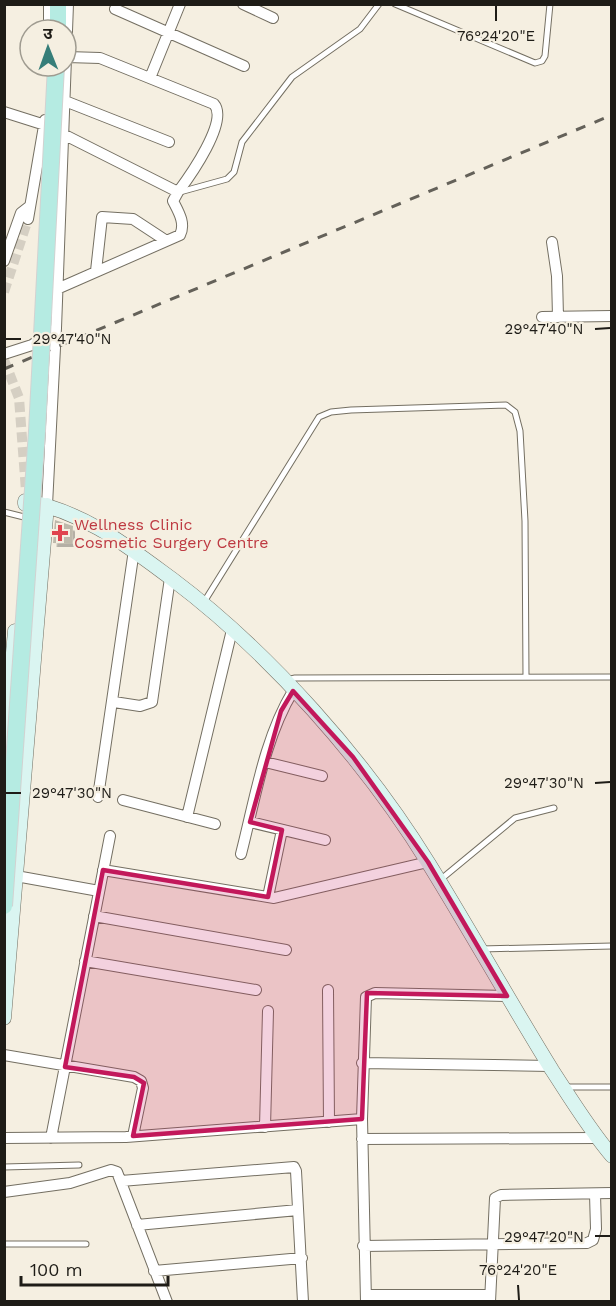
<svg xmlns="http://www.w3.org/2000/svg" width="616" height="1306" font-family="'Work Sans','Noto Sans Devanagari',sans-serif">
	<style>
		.building { fill: #beb9ab; filter: url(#shadow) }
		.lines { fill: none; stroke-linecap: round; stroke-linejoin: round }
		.street-tunnel { stroke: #d5cfc3; stroke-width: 10; stroke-dasharray: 10 5; stroke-linecap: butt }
		.lane-casing { stroke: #746f62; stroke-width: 7 }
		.street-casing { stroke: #746f62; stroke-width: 12 }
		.secondary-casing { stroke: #746f62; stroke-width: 15 }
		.primary-casing { stroke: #d2d2d1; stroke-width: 18 }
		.lane { stroke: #fff; stroke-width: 5 }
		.street { stroke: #fff; stroke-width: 10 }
		.secondary { stroke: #daf5f1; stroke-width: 14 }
		.primary { stroke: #b5ebe2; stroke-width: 16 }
		.rail { stroke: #646159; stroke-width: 3; stroke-dasharray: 10 10; stroke-linecap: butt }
		.primary-bridge-casing { stroke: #d2d2d1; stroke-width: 18; stroke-linecap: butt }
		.primary-bridge { stroke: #b5ebe2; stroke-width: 16 }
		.marked { fill: #c2185b; fill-opacity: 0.2; stroke: #c2185b; stroke-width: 4.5; stroke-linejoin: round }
		.ticks { fill: none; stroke: #1e1c17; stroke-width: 2 }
		.health-dot { fill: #e0444e; stroke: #f5efe1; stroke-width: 2 }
		.labels { text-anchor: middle; stroke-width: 4.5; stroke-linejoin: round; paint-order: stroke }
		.health-label { font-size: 16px; fill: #be3a42; stroke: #f5efe1; text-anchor: start }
		.ticks-label { font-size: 15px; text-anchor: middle; fill: #1e1c17; stroke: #f5efe1; stroke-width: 4.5; stroke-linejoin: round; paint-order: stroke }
	</style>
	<defs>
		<filter id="shadow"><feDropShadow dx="3.5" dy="5.5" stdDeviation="0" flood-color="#0004"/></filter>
	</defs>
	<rect width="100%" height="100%" fill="#f5efe1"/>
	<!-- building -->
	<path class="building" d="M55 520 73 526 72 544 53 543Z"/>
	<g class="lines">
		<!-- street-tunnel -->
		<path class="street-tunnel" d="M4 292 28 219
			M4 360 19 398 26 491"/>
		<defs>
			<path id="lane" d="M395 4 535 63 542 61 545 56 550 4
				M180 192 227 179 234 172 242 142 292 77 360 29 379 4
				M4 512 24 517
				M204 602 319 417 331 412 351 410 506 405 515 412 520 431 525 521 526 677
				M286 680 295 678 612 677
				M440 880 515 818 554 808
				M481 949 612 946
				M565 1087H612
				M4 1167 79 1165
				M4 1244H86"/>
			<path id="street" d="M49 4V30
				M243 4 273 18
				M115 9 244 66
				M150 78 180 4
				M65 101 169 142
				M4 112 45 125 178 192C190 176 229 121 214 104L100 58 67 57
				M28 219 45 120
				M552 242 557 276 558 317
				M4 261 21 213 30 206
				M96 271 102 217 133 219 165 240
				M57 289 180 235C186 223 178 211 173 201L178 192
				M542 317 612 316
				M4 354 32 345 56 328 68 4
				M47 505 56 328
				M114 702 140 706 152 702 170 578
				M265 762 322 776
				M98 797 134 550
				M123 800 215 824
				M187 817 232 630
				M250 822 325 840
				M241 854C255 800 264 739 293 691
				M103 870 274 898 428 862
				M16 876 99 891
				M268 897 282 830
				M94 916 286 950
				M85 961 256 990
				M328 990 329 1122
				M4 1055 134 1077 141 1081 143 1088 133 1136
				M362 1063 550 1066
				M265 1127 268 1011
				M4 1138 126 1137 362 1119
				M51 1138 110 836
				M362 1139 596 1138
				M121 1181 294 1167 296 1171 303 1302
				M4 1192 70 1183 111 1170 117 1172 167 1302
				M137 1225 298 1210
				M363 1246 587 1243 593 1240 596 1229 595 1194
				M154 1271 302 1258
				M366 1295H490
				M366 1302 362 1119 366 997 375 993 507 996
				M490 1302 495 1198 501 1195 612 1193"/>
			<path id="secondary" d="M25 504V501C83 511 126 545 172 579 269 652 365 760 429 864 471 932 510 1002 552 1070 571 1099 589 1129 612 1156
				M4 751 15 631
				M4 1018 47 505"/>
			<path id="primary" d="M58 30V4"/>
		</defs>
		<!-- lane casing -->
		<use href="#lane" class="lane-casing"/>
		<!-- street casing -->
		<use href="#street" class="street-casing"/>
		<!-- secondary casing -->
		<use href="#secondary" class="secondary-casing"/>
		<!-- primary casing -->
		<use href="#primary" class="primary-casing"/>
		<!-- lane -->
		<use href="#lane" class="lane"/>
		<!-- street -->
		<use href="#street" class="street"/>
		<!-- secondary -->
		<use href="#secondary" class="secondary"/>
		<!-- primary -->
		<use href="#primary" class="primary"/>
		<!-- rail -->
		<path class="rail" d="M4 369 612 115"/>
		<defs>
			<path id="primary-bridge" d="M4 906 37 431 56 66"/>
		</defs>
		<!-- primary-bridge casing -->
		<use href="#primary-bridge" class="primary-bridge-casing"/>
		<!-- primary-bridge -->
		<use href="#primary-bridge" class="primary-bridge"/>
	</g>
	<!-- marked area -->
	<path class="marked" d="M293 691 353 757 428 862 507 996 367 993 362 1119 133 1136 144 1083 134 1077 65 1067 103 870 268 897 282 830 250 822 281 711Z"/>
	<!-- ticks -->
	<path class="ticks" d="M496 6V21M595 329 610 328M6 339H21M595 783 610 782M6 793H21M595 1236H610M518 1285 519 1300"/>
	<!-- markers -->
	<path class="health-dot" d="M57 524h6v6h6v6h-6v6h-6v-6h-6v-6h6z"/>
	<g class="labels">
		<!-- health labels -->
		<g class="health-label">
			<text x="74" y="530">Wellness Clinic<tspan x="74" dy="18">Cosmetic Surgery Centre</tspan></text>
		</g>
	</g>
	<g class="ticks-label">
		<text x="496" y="41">76°24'20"E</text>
		<text x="544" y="334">29°47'40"N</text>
		<text x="72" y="344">29°47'40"N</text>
		<text x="544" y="788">29°47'30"N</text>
		<text x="72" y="798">29°47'30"N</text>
		<text x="544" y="1242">29°47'20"N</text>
		<text x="518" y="1275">76°24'20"E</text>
	</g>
	<!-- border -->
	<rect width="616" height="1306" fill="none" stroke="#1e1c17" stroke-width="12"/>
	<!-- north arrow -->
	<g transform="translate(48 48) rotate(359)"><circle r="28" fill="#f5efe1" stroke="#9f9b90" stroke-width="1.5"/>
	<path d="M0-4.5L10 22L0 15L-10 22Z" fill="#367e79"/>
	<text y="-9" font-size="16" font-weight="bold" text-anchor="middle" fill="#1e1c17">उ</text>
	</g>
	<!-- scale -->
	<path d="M21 1276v9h147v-9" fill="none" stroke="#1e1c17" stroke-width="3"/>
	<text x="30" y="1276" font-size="18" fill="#1e1c17" stroke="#f5efe1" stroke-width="4.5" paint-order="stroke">100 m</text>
</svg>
